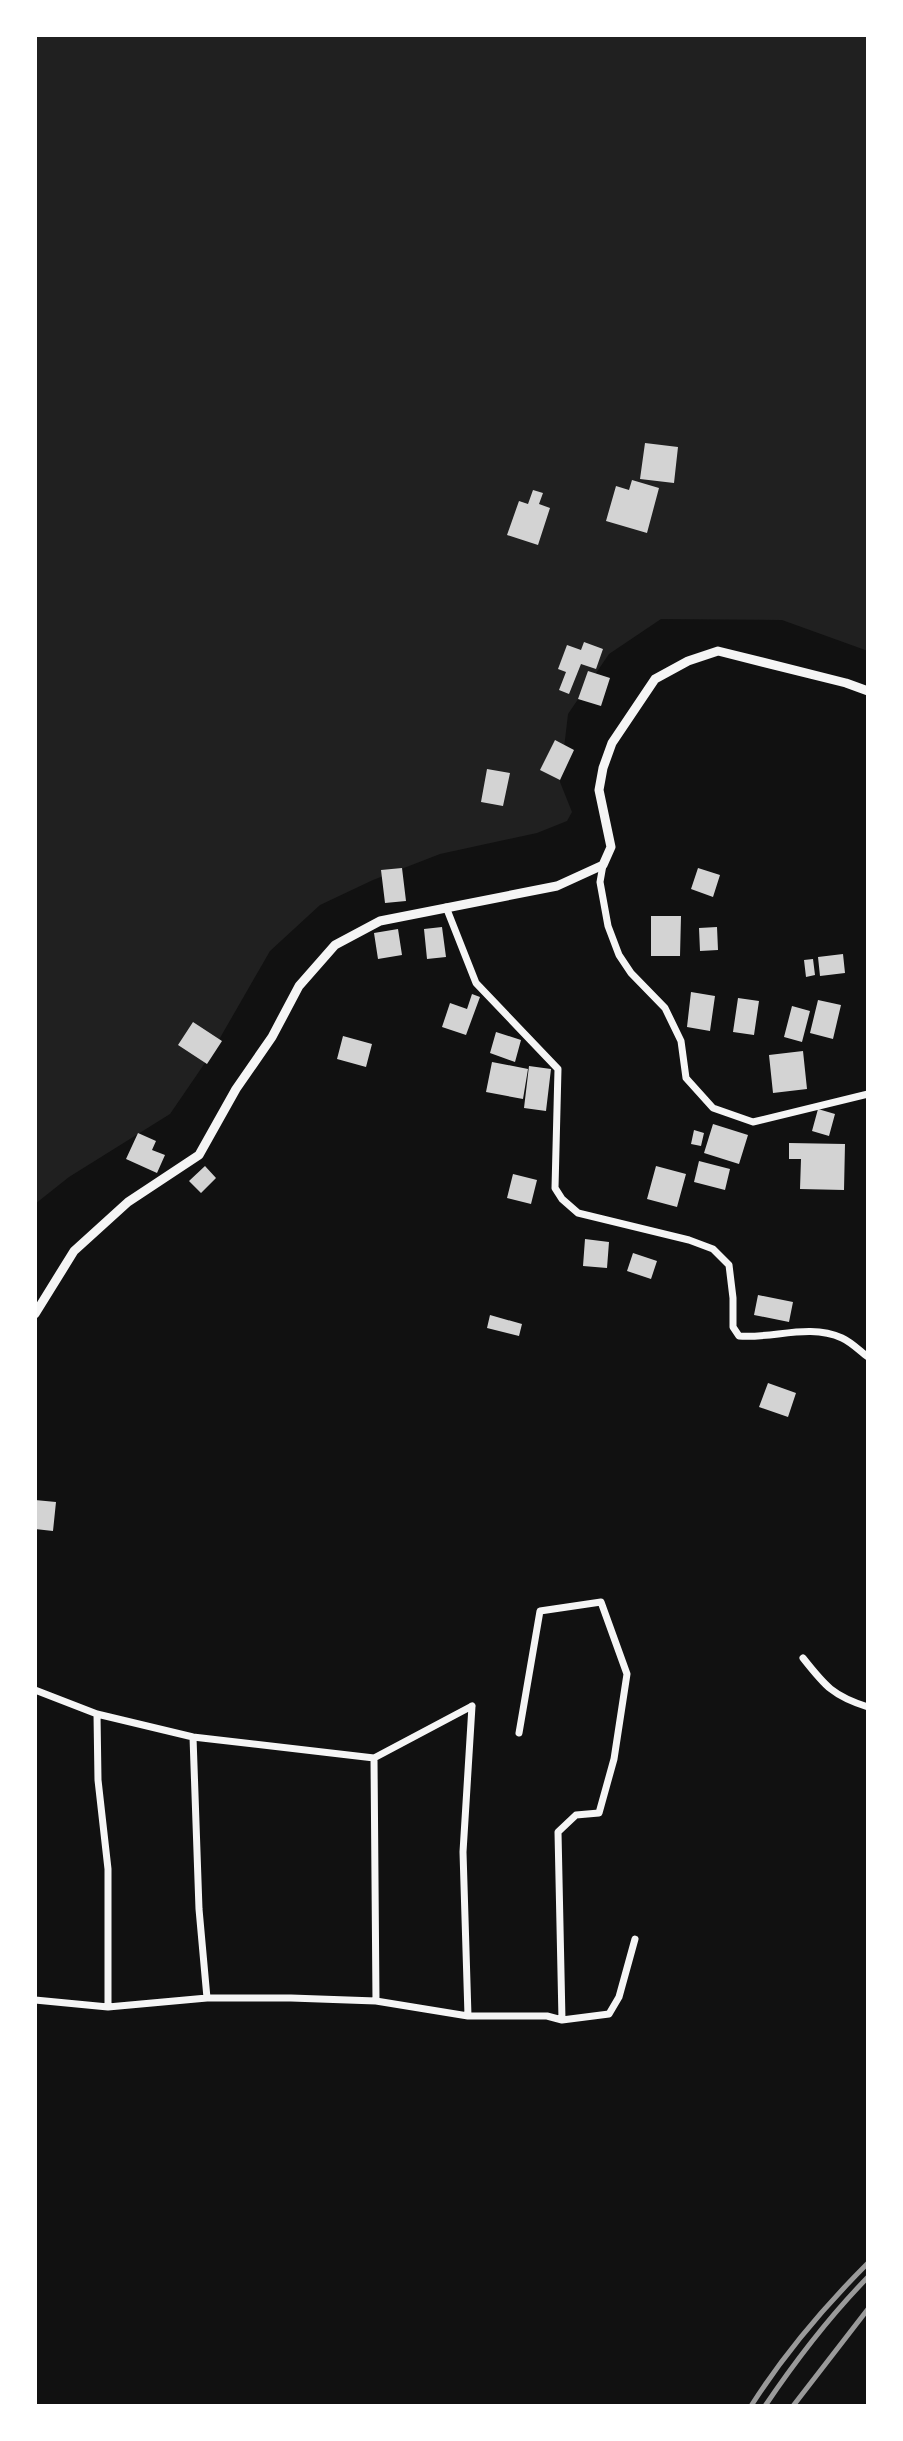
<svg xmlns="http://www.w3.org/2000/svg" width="903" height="2441" font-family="Mulish,sans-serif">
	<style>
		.green { fill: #202020 }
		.building { fill: #d3d3d3 }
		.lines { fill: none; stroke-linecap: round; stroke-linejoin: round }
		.minor { stroke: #f5f5f5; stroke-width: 7 }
		.tertiary { stroke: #f5f5f5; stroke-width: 9 }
		.rail { stroke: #9a9a9a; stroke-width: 5 }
	</style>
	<rect width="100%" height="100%" fill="#111"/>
	<!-- green -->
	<path class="green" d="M868 35V651L782 620 661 619 609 654 568 714 560 782 572 812 567 821 537 833 440 854 373 880 320 905 270 951 209 1057 170 1114 69 1177 35 1204V36Z"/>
	<!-- building -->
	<path class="building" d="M645 443 678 447 674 483 640 479Z
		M632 480 659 488 647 533 606 521 616 486 629 490Z
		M533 490 543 493 539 504 550 508 538 545 507 535 519 501 528 504Z
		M584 642 603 649 596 669 581 664 569 694 559 690 566 672 558 669 567 645 581 650Z
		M588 671 610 678 601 706 578 699Z
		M555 740 574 750 560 780 540 770Z
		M487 769 510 773 503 806 481 802Z
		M402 868 406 901 385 903 381 870Z
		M698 868 720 875 713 897 691 889Z
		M651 916H681L680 956H651Z
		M442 927 446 957 427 959 424 929Z
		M717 927 718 950 700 951 699 928Z
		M398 929 402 955 378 959 374 933Z
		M843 954 845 973 820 976 818 957Z
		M813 959 815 975 806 977 804 960Z
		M691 992 715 996 710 1031 687 1027Z
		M472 994 480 997 466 1035 442 1027 450 1003 467 1009Z
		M738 998 759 1001 754 1035 733 1032Z
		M818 1000 841 1005 833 1039 810 1033Z
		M792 1006 810 1011 802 1042 784 1037Z
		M193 1022 222 1041 207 1064 178 1045Z
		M496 1032 521 1040 515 1062 490 1053Z
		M343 1036 372 1044 366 1067 337 1059Z
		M803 1051 807 1089 773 1093 769 1055Z
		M492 1062 528 1069 523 1099 486 1092Z
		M529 1066 551 1069 546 1111 524 1108Z
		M818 1109 835 1114 829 1136 812 1131Z
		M713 1124 748 1135 739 1164 704 1153Z
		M694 1130 704 1133 701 1146 691 1144Z
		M138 1133 156 1141 152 1150 165 1155 157 1173 126 1159Z
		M789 1143 845 1144 844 1190 800 1189 801 1159H789Z
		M699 1161 730 1169 725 1190 694 1182Z
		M205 1166 216 1178 201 1193 189 1181Z
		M656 1166 686 1174 677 1207 647 1199Z
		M513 1174 537 1180 531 1204 507 1198Z
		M585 1239 609 1242 607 1268 583 1266Z
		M633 1253 657 1261 651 1279 627 1271Z
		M758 1295 793 1302 789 1322 754 1315Z
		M490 1315 522 1324 519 1336 487 1328Z
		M768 1383 796 1393 788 1417 759 1407Z
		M35 1500 56 1502 53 1531 35 1529Z"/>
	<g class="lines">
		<!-- minor -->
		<path class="minor" d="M603 865 600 882 608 926 619 955 631 973 665 1008 681 1041 686 1078 713 1108 753 1122 868 1094
			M446 907 476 983 558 1069 555 1188 562 1199 578 1213 689 1240 713 1249 729 1265 733 1298V1327L739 1336C773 1339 809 1323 842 1338 851 1342 860 1351 868 1357
			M803 1658C825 1686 833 1696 868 1707
			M35 1690 97 1714 193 1737 374 1758 472 1706
			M97 1714 98 1780 108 1869V2007
			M519 1733 540 1611 601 1602 627 1674 614 1759 599 1813 576 1815 558 1832 562 2020
			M193 1737 199 1909 207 1998
			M374 1758 376 2001
			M35 2000 108 2007 207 1998H291L376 2001 468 2016H547L562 2020 609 2014 619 1997 635 1939
			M468 2016 463 1852 472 1706"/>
		<!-- tertiary -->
		<path class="tertiary" d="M35 1314 74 1251 128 1202 199 1155 236 1089 272 1037 299 986 335 945 380 921 557 886 603 865 611 847 599 790 603 768 612 743 655 679 688 661 718 651 846 683 868 691"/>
		<!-- rail -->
		<path class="rail" d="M751 2406C784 2354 824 2307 868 2263
			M765 2406C796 2360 829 2317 868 2277
			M793 2406 868 2309"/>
	</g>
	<!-- border -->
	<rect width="903" height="2441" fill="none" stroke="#ffffff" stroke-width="74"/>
</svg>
